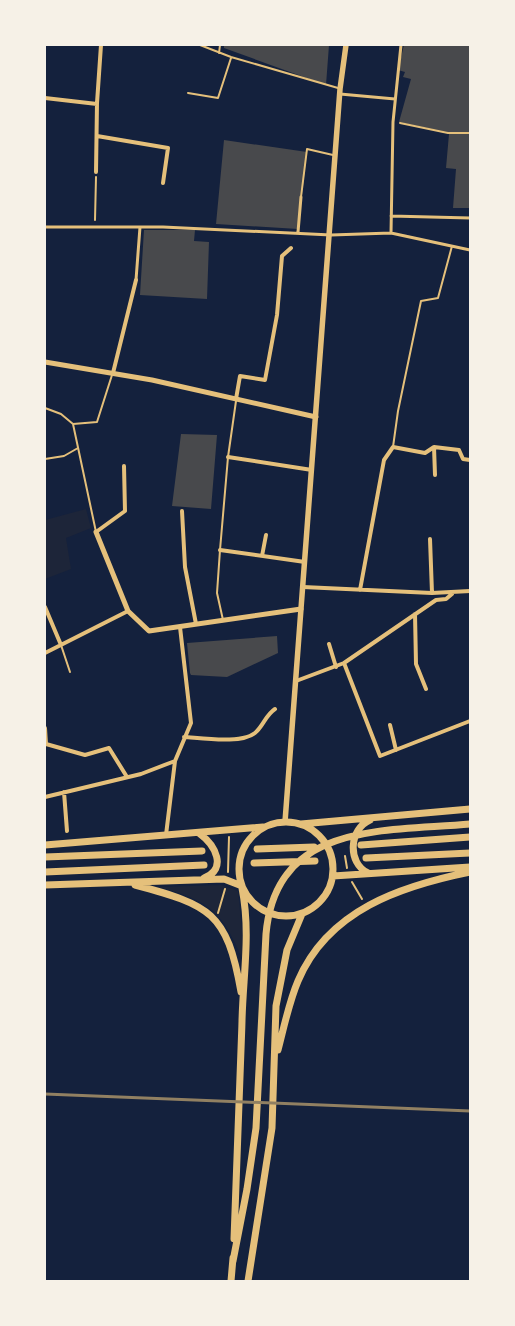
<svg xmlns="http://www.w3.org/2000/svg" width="515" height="1326" font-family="Rubik,sans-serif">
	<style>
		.green { fill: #1d2539 }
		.building { fill: #48494c }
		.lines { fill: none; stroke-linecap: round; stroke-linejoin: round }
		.path { stroke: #e5c07b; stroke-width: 2 }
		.service { stroke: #e5c07b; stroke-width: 2 }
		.pedestrian { stroke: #e5c07b; stroke-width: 3 }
		.minor { stroke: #e5c07b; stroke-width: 4 }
		.tertiary { stroke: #e5c07b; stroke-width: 5 }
		.secondary { stroke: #e5c07b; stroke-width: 5.5 }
		.trunk { stroke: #e5c07b; stroke-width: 7 }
		.rail { stroke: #918062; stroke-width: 3 }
	</style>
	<rect width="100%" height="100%" fill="#14213d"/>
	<!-- green -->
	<path class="green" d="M86 509 91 528 66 538 71 569 45 579V520Z
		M221 885 238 891 244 949 242 958C222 910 207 900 158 887Z"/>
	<!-- building -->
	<path class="building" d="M224 45H329L326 85 224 48Z
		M404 45H470V132H448L399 122 411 79 403 77 405 72 398 70Z
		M449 134H470V208H453L456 169 446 168Z
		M224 140 307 152 298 229 216 224Z
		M144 230H195L194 241 209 242 207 299 140 295Z
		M181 434 217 435 211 509 172 506Z
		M277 636 278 653 227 677 191 675 190 673 187 643Z"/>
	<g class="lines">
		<!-- path -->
		<path class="path" d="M400 123 448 133H470
			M95 220 96 177
			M345 856 347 868
			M228 872 229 837
			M352 882 362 899
			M218 913 225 889"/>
		<!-- service -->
		<path class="service" d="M200 45 231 57 338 88
			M219 53 220 45
			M188 93 218 98 231 58
			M301 197 307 149 333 155
			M45 408 61 414 73 424
			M393 447 398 411 421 301 438 298 452 246
			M45 459 64 456 78 448
			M96 532 73 424 97 422 112 375
			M223 620 217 593 220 550 228 457 236 401
			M61 645 70 672"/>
		<!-- pedestrian -->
		<path class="pedestrian" d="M340 94 395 99
			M391 216 470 218
			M45 227H163L331 235 391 233 470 250
			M298 232 301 197
			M391 233 393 122 401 45
			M136 280 140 227"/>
		<!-- minor -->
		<path class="minor" d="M45 98 97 104
			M97 136 168 148 163 183
			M96 172 97 103 101 45
			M113 373 136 280
			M236 399 240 376 265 380 277 315 282 256 291 248
			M434 447 435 475
			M228 457 312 470
			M182 511 185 567 196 624
			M96 532 125 511 124 466
			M430 539 432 593
			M220 550 305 562
			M262 556 266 535
			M303 587 432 593 470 591
			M360 590 384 460 393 447 425 453 434 447 459 450 463 459 470 460
			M45 607 61 645
			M415 614 416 664 426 689
			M329 644 336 667
			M45 653 128 611
			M344 663 380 756 470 721
			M296 681 344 663 436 600 446 599 452 594
			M390 725 396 750
			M45 728 46 744 85 755 109 748 127 777
			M184 737C201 738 245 745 257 731 264 724 266 715 275 709
			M64 792 67 831
			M45 797 141 774 175 761
			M166 835 175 761 191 723 180 627"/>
		<!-- tertiary -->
		<path class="tertiary" d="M45 362 152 380 316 417
			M96 532 128 611 149 631 301 609"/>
		<!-- secondary -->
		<path class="secondary" d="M285 822 340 89 346 45"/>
		<!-- trunk -->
		<path class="trunk" d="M239 869a47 47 0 1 1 94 0a47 47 0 1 1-94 0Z
			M301 824 470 809
			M200 834C215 845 228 869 204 878
			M45 845 263 827
			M361 845 470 837
			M257 849 314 847
			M45 857 202 851
			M366 858 470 853
			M254 863 315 861
			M45 872 204 865
			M368 873C347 863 349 829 370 820
			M333 876 470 867
			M45 885 224 879 242 886
			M135 885C210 905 227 912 241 992
			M278 1050C284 1027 289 1002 298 981 328 910 401 886 470 872
			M234 1239C237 1167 240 1094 242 1021 243 976 251 933 242 888
			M233 1261 247 1189 256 1128 266 934C276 821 384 832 470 824
			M231 1281 233 1258
			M248 1281 272 1128 276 1006 287 950 302 914"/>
		<!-- rail -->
		<path class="rail" d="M45 1094 470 1111"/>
	</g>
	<!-- border -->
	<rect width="515" height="1326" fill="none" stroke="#f6f1e7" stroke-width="92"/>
</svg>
